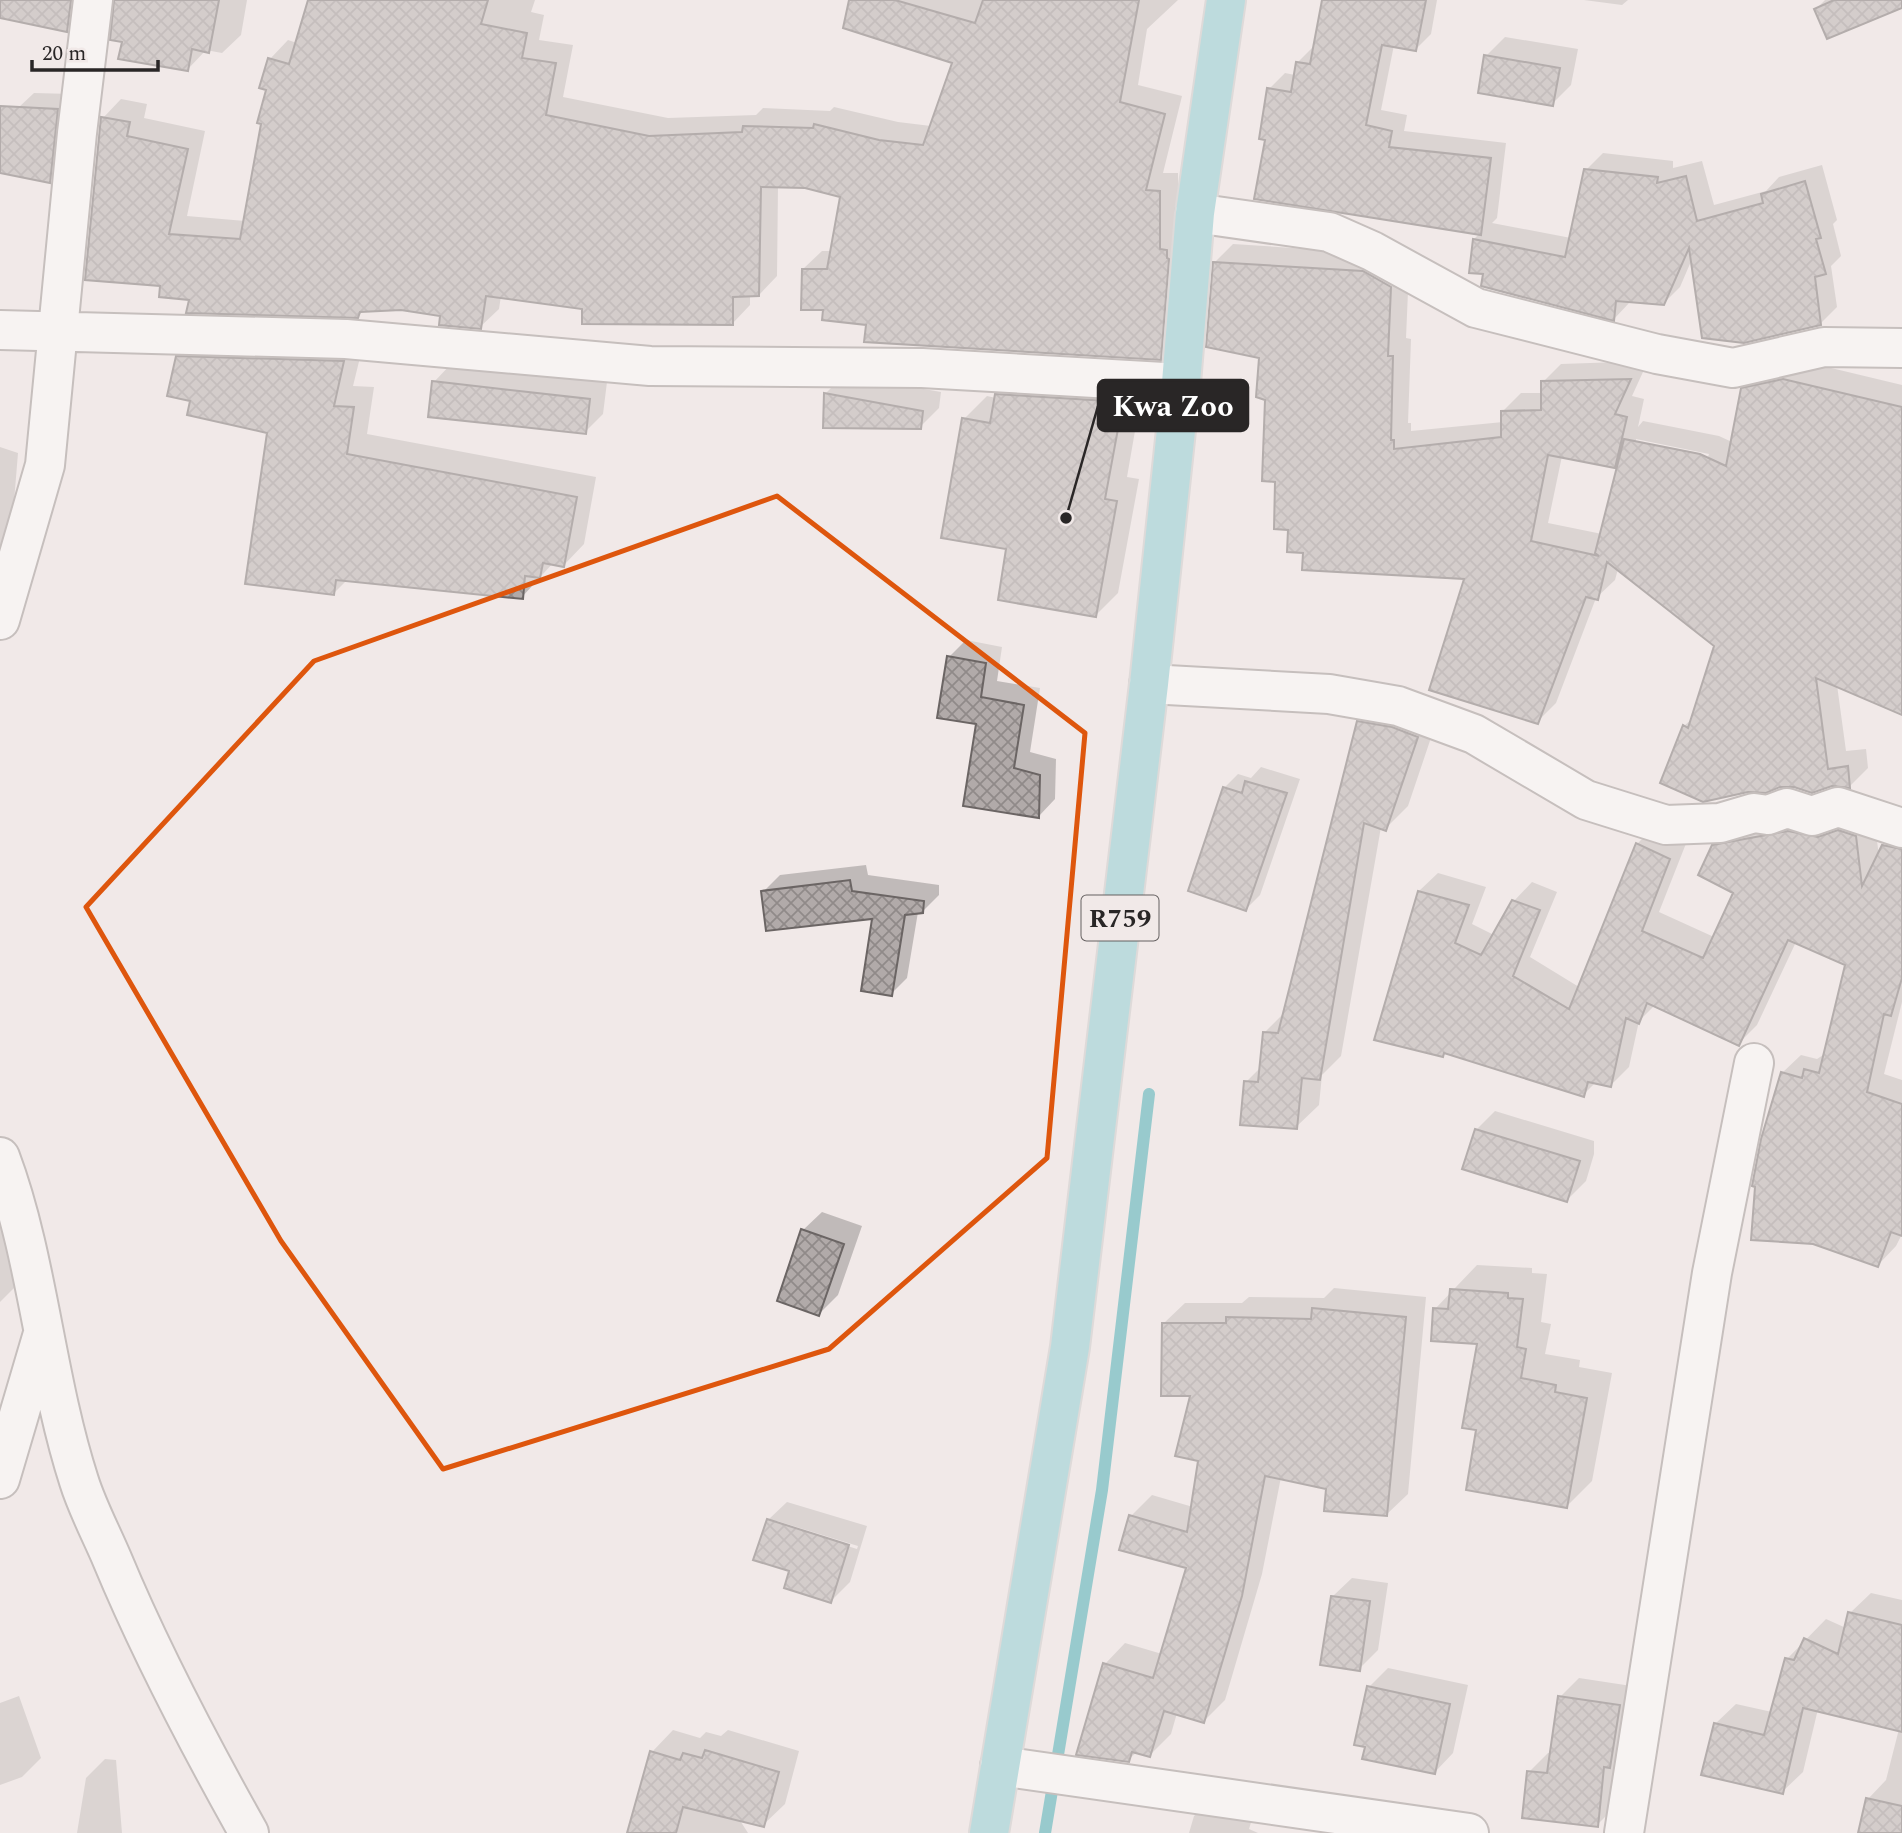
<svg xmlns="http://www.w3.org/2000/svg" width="1902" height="1833" font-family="Spectral,serif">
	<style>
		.shadow { fill: #0003; fill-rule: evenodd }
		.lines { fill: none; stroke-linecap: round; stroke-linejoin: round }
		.stream { stroke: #2da5ae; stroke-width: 12 }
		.building { fill: url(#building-cross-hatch); stroke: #6b6564; stroke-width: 2 }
		.minor-casing { stroke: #938c8b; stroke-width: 42 }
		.primary-casing { stroke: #c7c7c7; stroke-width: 42 }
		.minor { stroke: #fff; stroke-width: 38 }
		.primary { stroke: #7fcbd1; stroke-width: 38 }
		.marked { fill: none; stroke: #de560d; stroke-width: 5; stroke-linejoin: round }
		.labels { text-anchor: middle; stroke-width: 6; stroke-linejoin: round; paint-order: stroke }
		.shield { fill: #f1e9e8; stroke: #656060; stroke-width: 2 }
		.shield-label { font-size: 26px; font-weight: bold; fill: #292626 }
		.leader { fill: none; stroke: #292626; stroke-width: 2.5 }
		.callout-dot { fill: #292626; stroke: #f1e9e8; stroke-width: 2.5 }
		.callout { fill: #292626; stroke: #292626; stroke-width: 2.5 }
		.callout-label { font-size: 30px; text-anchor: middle; font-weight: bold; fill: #fff }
	</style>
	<defs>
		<pattern id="building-cross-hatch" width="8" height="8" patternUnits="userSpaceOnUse" patternTransform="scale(1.75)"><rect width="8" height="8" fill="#b1aaa9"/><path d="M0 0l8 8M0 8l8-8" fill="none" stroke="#908a89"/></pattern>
	</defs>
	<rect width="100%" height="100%" fill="#f1e9e8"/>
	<!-- shadow -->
	<path class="shadow" d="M22 0H87L85 11 67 30Z
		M116 0H247L241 35 222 53 206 50 188 69 120 58 124 41Z
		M310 0H535L531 12 544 15 539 40 573 45 563 97 668 118 756 115 763 108 830 111 834 107 898 122 931 126 954 61 851 0H1178L1147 29 1138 85 1182 96 1163 173H1178L1179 340 1160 358 868 323 825 308 803 269 822 251H832L842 195 805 186H778L777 276 759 295H750V305L732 324 501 296 499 309 480 327 442 314 401 308 364 310 358 316 191 299 162 284 103 118 121 99 147 104 144 118 205 131 187 216 245 221 269 89 270 59 288 40 297 43Z
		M1325 0H1437L1431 34 1415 50 1394 45 1381 110 1407 115 1404 131 1506 143 1497 218 1492 223 1571 238 1586 170 1603 153 1673 161V168L1702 161 1714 205 1766 191 1779 177 1822 165 1837 220 1833 224 1841 256 1831 266 1837 307 1820 324 1692 259 1680 287 1663 304 1630 302 1614 319 1485 273 1474 239 1480 233 1267 139 1269 89 1285 73 1295 75 1297 63 1313 47Z
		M1584 0H1628L1622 5Z
		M1825 0H1896L1816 9Z
		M1505 37 1578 49 1571 85 1552 104 1486 56Z
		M34 93 72 94 65 166 50 181 18 108Z
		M1233 244 1382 254 1409 268 1406 338 1411 339 1408 423H1411V431L1503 422 1502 412 1521 393H1543V382L1561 364 1648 361 1632 396 1644 399 1638 427 1643 421 1719 436 1732 442 1743 389 1762 371 1802 361 1902 385V713L1837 685 1846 751 1866 749 1868 768 1850 786 1831 784 1812 791 1684 726 1693 718 1716 645 1618 569 1615 580 1596 598 1556 703 1537 722 1466 578 1305 551 1290 528 1276 480 1261 357 1215 262ZM1636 439 1709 454 1708 457 1636 443ZM1562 456 1615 466 1620 460 1602 534 1548 523Z
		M198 337 364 341 353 386 374 387 367 434 596 477 584 544 564 565 553 563 522 597 347 580 334 593 269 431 192 400 177 357Z
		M451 364 607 382 603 414 585 432 434 382Z
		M1019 372 1144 379 1127 477 1139 479 1118 593 1095 616 1008 548 964 419 987 396 996 398Z
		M844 375 941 392 939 408 920 427 825 394Z
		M0 447 18 453 12 526 0 571Z
		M966 640 1002 647 997 681 1040 688 1030 752 1056 759 1055 799 1039 816 949 657Z
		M1381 699 1439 714 1408 806 1385 829 1381 827 1341 1056 1322 1075 1319 1105 1296 1127 1246 1082 1261 1067 1264 1033 1285 1012 1359 722Z
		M1261 767 1300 779 1260 895 1246 909 1224 788 1238 774 1251 778Z
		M1874 818 1879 856 1884 846 1902 827V1002L1884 1074 1902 1080V1234L1896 1246 1878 1265 1782 1073 1801 1055 1817 1059 1826 1053 1847 964 1796 942 1757 1025 1738 1044 1655 1005 1639 1021 1629 1067 1611 1085 1596 1082 1583 1095 1445 1051 1419 891 1438 873 1486 887 1472 924 1494 935 1514 901 1532 882 1557 892 1530 957 1579 987 1637 844 1655 826 1687 841 1659 912 1714 937 1736 892 1714 846 1732 827Z
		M866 865 868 875 939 885V895L923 911 918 912 907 978 891 994 874 917 763 892 780 875Z
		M1495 1111 1594 1141V1154L1586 1181 1567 1200 1476 1130Z
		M0 1203 16 1286 0 1302Z
		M822 1212 862 1226 838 1295 819 1314 803 1230Z
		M1477 1265 1532 1268V1273L1547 1274 1541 1322 1551 1324 1545 1354 1580 1360 1579 1367 1612 1373 1592 1481 1567 1506 1479 1429V1343L1435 1309Z
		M1334 1288 1426 1297 1408 1494 1387 1514 1327 1488 1281 1477 1262 1574 1225 1700 1204 1721 1177 1713 1171 1734 1150 1755 1138 1751 1128 1760 1105 1664 1125 1643 1162 1654 1188 1566 1131 1516 1152 1495 1193 1507 1200 1459 1192 1394 1164 1323 1185 1303H1242L1249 1297 1324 1298Z
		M787 1502 867 1526 850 1582 831 1601 791 1570 768 1520ZM777 1521 858 1546 857 1549 777 1524Z
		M1352 1578 1388 1583 1378 1650 1359 1669 1333 1596Z
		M1871 1593 1902 1600V1833H1860L1868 1799 1886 1780 1899 1729 1818 1709 1803 1772 1782 1792 1715 1724 1736 1704 1772 1712 1787 1659 1826 1619 1846 1628 1850 1613Z
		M1388 1668 1468 1685 1453 1753 1435 1772 1369 1687Z
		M1579 1678 1638 1687 1616 1806 1597 1825 1529 1772 1548 1753H1552L1560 1697Z
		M19 1696 41 1758 22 1777 0 1785V1703Z
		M673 1730 700 1738 706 1732 721 1736 728 1730 799 1751 785 1804 763 1825 739 1819 748 1833H651L652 1752Z
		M105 1759 116 1760 122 1833H77L86 1778Z
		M1216 1795 1257 1803 1249 1829 1258 1833H1189L1194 1816Z"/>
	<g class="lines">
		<!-- stream -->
		<path class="stream" d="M1045 1833 1102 1490 1149 1094"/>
	</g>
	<!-- building -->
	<path class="building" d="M0 0H71L67 32 0 18Z
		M114 0H219L209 53 192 49 188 71 118 59 122 42 110 40Z
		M308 0H488L481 24 527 33 522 58 556 63 546 115 649 136 742 132 743 126 813 128 814 124 879 140 923 145 952 63 843 28 849 0H895L975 23 983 0H1139L1120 102 1165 114 1146 190 1160 191V249L1167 250V258L1169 259 1161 360 864 342 866 325 822 320 823 310H801L802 269H827L840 197 805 188 761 187 759 296 733 297V325L582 324V309L486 296 481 329 439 325 440 316 401 310 360 312 358 318 186 313 189 300 159 297 160 286 85 280 101 117 130 122 127 136 188 149 169 234 240 239 261 124 257 123 266 90 259 88 268 58 289 64Z
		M1322 0H1426L1416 51 1382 45 1366 125 1392 131 1389 147 1491 158 1481 235 1254 199 1265 140 1259 139 1267 88 1291 92 1296 62 1310 64Z
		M1834 0H1902V8L1827 39 1814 9Z
		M1484 55 1560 68 1553 106 1478 93Z
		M0 106 58 109 50 183 0 173Z
		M1584 169 1658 177 1657 183 1686 176 1697 221 1763 203 1761 194 1805 181 1821 238 1816 239 1826 274 1815 277 1821 325 1744 343 1702 338 1689 248 1664 305 1616 301 1614 321 1481 286 1483 274 1469 273 1473 239 1565 257Z
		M1213 262 1363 271 1391 287 1388 356H1393L1391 440H1394V449L1501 437V411L1541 410V381L1631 379 1615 414 1627 417 1615 468 1548 455 1531 541 1599 556 1595 553 1624 439 1700 454 1726 466 1741 388 1783 379 1902 407V715L1816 678 1828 769 1848 766 1850 788 1832 786 1812 793 1794 787H1780L1766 793 1748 792 1703 802 1660 783 1683 725 1688 728 1714 646 1607 562 1598 600 1586 597 1538 724 1429 690 1464 579 1302 570 1303 553 1287 552 1288 530 1274 529 1275 482 1262 481 1265 400 1256 397 1259 358 1206 347Z
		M176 356 344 361 334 406 354 407 347 454 577 497 564 567 543 563 540 578 525 576 523 599 336 580 334 595 245 584 267 433 187 415 190 401 167 396Z
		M432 381 590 399 586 434 428 417Z
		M824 393 923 411 921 429 823 428Z
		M995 394 1123 402 1105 499 1117 501 1096 617 998 600 1006 549 941 538 962 418 990 423Z
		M947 656 986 663 981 697 1024 705 1014 768 1040 775 1039 818 963 806 976 724 937 718Z
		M1357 721 1392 727 1418 737 1386 831 1364 823 1320 1080 1302 1078 1297 1129 1240 1125 1244 1081 1258 1082 1263 1032 1278 1033Z
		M1245 781 1287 793 1246 911 1188 891 1223 787 1242 793Z
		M1838 830 1856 836 1862 886 1882 845 1902 849V978L1891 1016 1884 1014 1867 1092 1902 1104V1236L1891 1232 1878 1267 1813 1244 1751 1240 1755 1187 1752 1186 1761 1139 1781 1072 1802 1078 1804 1069 1819 1073 1845 965 1788 940 1739 1046 1647 1003 1639 1024 1626 1018 1611 1087 1588 1082 1584 1097 1444 1053 1443 1057 1374 1040 1418 891 1469 905 1455 943 1481 955 1512 900 1540 910 1513 976 1569 1009 1636 843 1670 859 1642 931 1703 958 1733 893 1698 875 1712 845 1788 831 1818 837Z
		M850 880 852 891 924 901 923 913 905 915 892 996 861 991 872 919 766 931 761 891Z
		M1475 1129 1580 1161 1567 1202 1462 1169Z
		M801 1229 844 1244 819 1316 777 1301Z
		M1450 1289 1508 1293V1298L1523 1299 1517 1347 1526 1349 1521 1378 1556 1385 1555 1392 1587 1398 1567 1508 1466 1490 1476 1430 1462 1428 1477 1344 1431 1341 1433 1308 1448 1309Z
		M1312 1308 1406 1317 1387 1516 1324 1511 1326 1489 1265 1476 1242 1596 1204 1723 1164 1711 1150 1757 1132 1752 1129 1762 1076 1755 1103 1663 1153 1678 1186 1568 1119 1550 1129 1515 1187 1532 1198 1461 1175 1456 1190 1396H1161L1162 1323H1226V1317L1311 1319Z
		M767 1519 849 1545 831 1603 784 1588 789 1571 753 1560Z
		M1331 1596 1370 1601 1360 1671 1320 1665Z
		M1848 1612 1902 1625V1732L1803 1708 1783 1794 1701 1775 1714 1723 1764 1735 1785 1658 1794 1660 1804 1638 1838 1654Z
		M1367 1686 1450 1704 1435 1774 1362 1759 1365 1747 1354 1745Z
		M1558 1696 1620 1705 1610 1768 1604 1767 1598 1827 1522 1818 1527 1771 1547 1773Z
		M705 1750 779 1772 764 1827 683 1807 676 1833H627L650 1751 680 1760 683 1753 702 1758Z
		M1866 1798 1902 1806V1833H1858Z"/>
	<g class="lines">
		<defs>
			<path id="minor" d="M1195 213 1329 232 1372 251 1476 308 1657 354 1733 368 1824 347 1902 348
				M0 330 346 339 650 366 922 368 1181 383
				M0 620 45 465 77 133 93 0
				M1149 684 1329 694 1398 706 1474 734 1586 800 1666 825 1720 823 1754 813 1768 815 1787 808 1812 816 1838 807 1902 828
				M0 1157C38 1258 45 1376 79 1481 87 1507 101 1533 112 1559 151 1653 199 1744 249 1833
				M0 1479 42 1337
				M1000 1766 1469 1833
				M1624 1833 1712 1273 1754 1063"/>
			<path id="primary" d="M989 1833 1070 1347 1149 684 1181 383 1195 213 1226 0"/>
		</defs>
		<!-- minor casing -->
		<use href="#minor" class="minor-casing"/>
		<!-- primary casing -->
		<use href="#primary" class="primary-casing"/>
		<!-- minor -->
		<use href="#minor" class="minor"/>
		<!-- primary -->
		<use href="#primary" class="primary"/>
	</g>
	<!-- marked area -->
	<path d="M0 0H1902V1833H0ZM777 496 1085 733 1047 1158 829 1349 443 1469 281 1241 86 907 314 661Z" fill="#f1e9e8" fill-opacity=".55" fill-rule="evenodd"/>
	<path class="marked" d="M777 496 1085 733 1047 1158 829 1349 443 1469 281 1241 86 907 314 661Z"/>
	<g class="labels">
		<!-- shield labels -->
		<rect class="shield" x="1081.5" y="895.5" width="77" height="45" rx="5"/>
		<g class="shield-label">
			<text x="1120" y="927">R759</text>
		</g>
	</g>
	<!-- callouts -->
	<path class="leader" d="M1066 518L1098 406"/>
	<circle class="callout-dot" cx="1066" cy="518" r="7"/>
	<rect class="callout" x="1098" y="380" width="150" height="51" rx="7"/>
	<g class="callout-label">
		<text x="1173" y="416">Kwa Zoo</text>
	</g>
	<!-- scale -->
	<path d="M32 60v10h126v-10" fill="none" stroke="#292626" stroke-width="3.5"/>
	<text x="42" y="60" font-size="21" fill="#292626" stroke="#f1e9e8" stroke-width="5" paint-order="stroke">20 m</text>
</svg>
